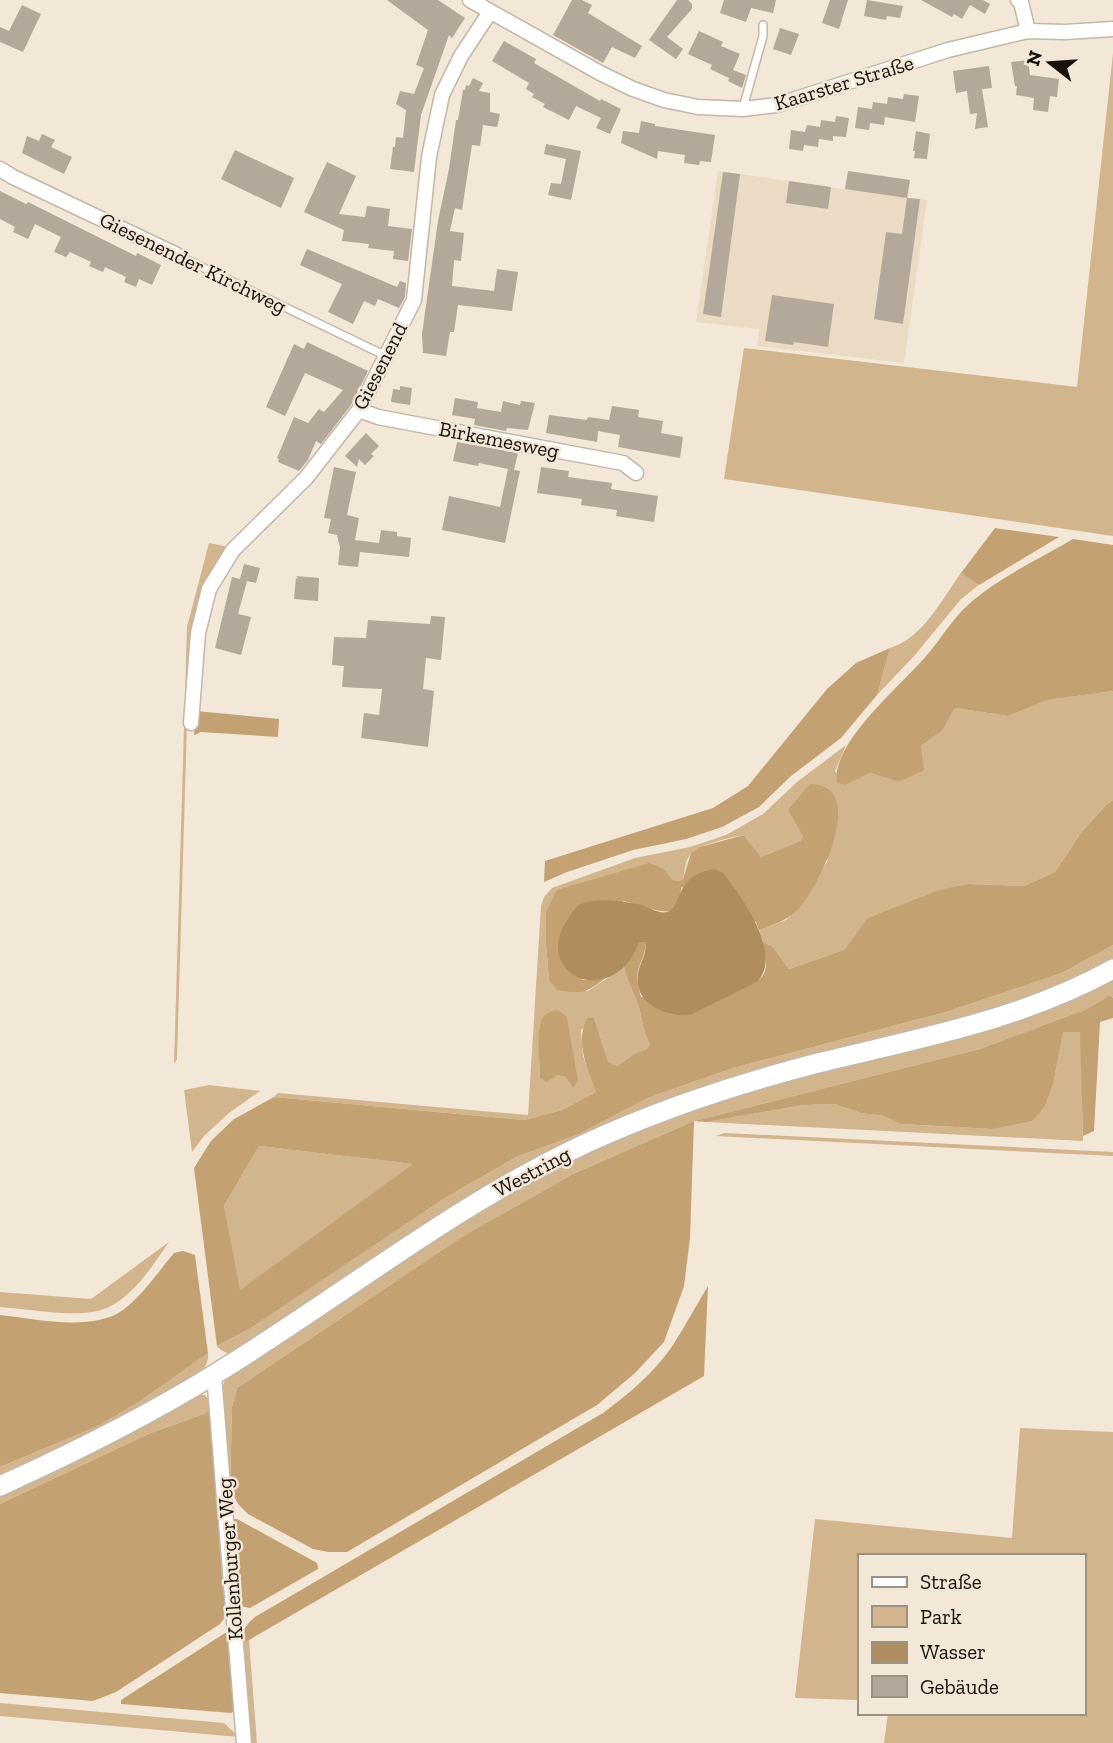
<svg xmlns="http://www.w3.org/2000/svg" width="1113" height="1743" font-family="'Zilla Slab',serif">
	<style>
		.built { fill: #ebdbc5 }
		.green { fill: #d2b58d; fill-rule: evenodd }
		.forest { fill: #c4a172; fill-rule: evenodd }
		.water { fill: #af8d5e }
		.building { fill: #b3a899 }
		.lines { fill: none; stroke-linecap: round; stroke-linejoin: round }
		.lane-casing { stroke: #c2b7a8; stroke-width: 10 }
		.street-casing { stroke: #c2b7a8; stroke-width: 17 }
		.secondary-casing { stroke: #c2b7a8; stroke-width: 22 }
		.lane { stroke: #fff; stroke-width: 7 }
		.street { stroke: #fff; stroke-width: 14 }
		.secondary { stroke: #fff; stroke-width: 19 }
		.labels { text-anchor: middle; stroke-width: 5; stroke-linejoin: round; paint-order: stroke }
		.street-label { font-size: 21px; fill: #16120d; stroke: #f3e7d7 }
	</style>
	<rect width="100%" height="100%" fill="#f3e7d7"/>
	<!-- built -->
	<path class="built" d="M718 171 844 189 848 171 910 180 908 198 927 200 904 363 757 346 759 329 696 322Z"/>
	<!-- green -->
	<path class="green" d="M1113 53V536L724 479 744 348 1077 387Z
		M209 543 229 547 204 586 187 723 177 1059 174 1064 187 627Z
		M961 573 979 585 961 599 915 655 877 695 890 648C923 638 942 599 961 573Z
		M1113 691V800L1106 805 1080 834 1055 872 1024 886 968 884 939 891 869 918 844 950 789 969 773 947 763 942 759 930 786 920 801 906 828 860 803 836 802 841 761 857 744 835C730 838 697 844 689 856 685 862 685 871 683 879L679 881 673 880 664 869 546 944 549 980 588 991 624 967C627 982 634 991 638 1005 643 1019 642 1031 650 1044L646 1051 634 1054 617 1066 608 1061 594 1018 581 1030 583 1056 596 1092 562 1110 524 1120 274 1097 278 1093 528 1115 541 906 544 897 552 888 635 858 690 847 726 835 763 814 797 782 846 745 835 771 846 785 870 773 900 782 921 746 943 730 955 708 1008 716 1046 700ZM543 1017 567 1077 558 1075 540 1078 539 1028Z
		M1113 945V959L1020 1003 659 1104 243 1346 229 1354 221 1350 217 1346 251 1328 445 1198 516 1157 579 1134 650 1097 733 1068 946 1012 1062 973Z
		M1113 977V998L1110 995 1087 1009 980 1049 694 1121 573 1174 463 1236 237 1388 232 1407 230 1488 222 1389 226 1377C367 1284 505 1180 664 1118Z
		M1063 1031 1081 1032 1083 1141 706 1122 804 1105 834 1104 861 1113 884 1116 901 1124 992 1129 1045 1106 1053 1085Z
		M209 1085 260 1091 229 1113 204 1136 192 1152 184 1090Z
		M725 1133 1113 1152V1156L715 1136Z
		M259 1146 414 1164 239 1291 224 1206Z
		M169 1242C153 1265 135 1294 109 1307 82 1320 31 1309 0 1307V1292L91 1299Z
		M208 1353C209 1363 204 1369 198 1375L127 1417 0 1480V1467L98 1426 139 1402Z
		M195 1395H205L213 1406 204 1414 148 1434 0 1504V1497L104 1447Z
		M1020 1428 1113 1432V1743H884L888 1713H1083V1556H859V1700L795 1698 815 1519 1012 1538Z
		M249 1640 257 1743H249L242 1644Z
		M0 1703 224 1723 239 1737 0 1716Z"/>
	<!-- forest -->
	<path class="forest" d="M995 528 1059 537 979 585 961 573Z
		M1073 539 1113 545V691L1047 700 1008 716 955 708 943 730 921 746 924 770 899 782 870 773 846 785 837 783C830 743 902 685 927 655 941 639 952 619 968 605 994 580 1041 558 1073 539Z
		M890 648 877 695 841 738 791 776 759 807 722 827 686 839 633 850 567 872 544 882 545 861 713 808 748 786 827 689 856 663Z
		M196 711 279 719 278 737 201 732 194 735Z
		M810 784C869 785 820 883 801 906 790 920 775 924 759 930L756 922 682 887C680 893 678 905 674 909 667 917 634 903 623 901L582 980 604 979C585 994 581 994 557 990L549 980 546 944V912L557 890 649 863 664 869 673 880 679 881 683 879 691 853 700 847 744 835 761 857 801 841 803 836 788 810Z
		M1113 800V945L1062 973 946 1012 733 1068 650 1097 579 1134 516 1157 445 1198 251 1328 217 1346 194 1168 211 1141 234 1119 274 1097 524 1120 562 1110 596 1092C587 1068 575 1042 587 1018H594L608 1061 617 1066 634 1054 646 1050 650 1044C642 1031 643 1019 638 1005 634 991 627 982 624 967L639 943 645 942C647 955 637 965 637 978 637 984 640 991 641 997 668 996 748 999 763 975 769 967 764 952 763 942L773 947 789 969 844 950 868 918 939 890 968 884 1024 886 1055 872 1080 834 1106 805ZM259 1146 413 1164 240 1290 224 1206Z
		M1110 995 1113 998V1018L1100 1022 1094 1131 1083 1136 1080 1032H1063L1053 1085 1045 1106 1032 1121 992 1129 901 1124 884 1116 861 1113 834 1104 804 1105 706 1122 694 1121 690 1238 684 1286 664 1342 635 1373 597 1405 347 1552H328L313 1549 248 1514 238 1504 230 1488 232 1407 237 1388 463 1236 573 1174 694 1121 980 1049 1087 1009Z
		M558 1010 567 1017 578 1081 573 1088 566 1077 558 1075 546 1082 540 1078C540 1064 535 1028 543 1017 547 1012 553 1011 558 1010Z
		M183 1251 195 1255 208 1353 139 1402 98 1426 0 1467V1315C35 1319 93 1332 123 1310 143 1295 158 1272 174 1253Z
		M708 1286 704 1376 242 1644C241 1631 246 1625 255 1617L603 1413C627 1395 653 1374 671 1348 684 1328 696 1306 708 1286Z
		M213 1406 229 1611 220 1624 116 1692 93 1701 0 1693V1504L148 1434 204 1414Z
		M232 1519H237L317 1563 318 1569 250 1608 239 1606Z
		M225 1633H231L237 1710 231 1713 121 1704V1700Z"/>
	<!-- water -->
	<path class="water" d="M714 869 723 873C741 896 784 954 757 982L690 1015C662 1017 630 1001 639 969 642 959 647 953 645 942L639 943C635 951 631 960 625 966 590 1001 538 967 566 922 569 917 574 908 579 905 593 897 627 901 642 905 650 908 659 914 667 912 683 908 673 876 714 869Z"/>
	<!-- building -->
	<path class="building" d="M387 0H438L465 18 452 38 449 35 421 115 414 172 390 169 393 147H395L396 137 403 138 406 110 396 104 400 91 414 94 424 68 416 65 428 30Z
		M572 0H582L592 5 588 13 642 46 635 58 612 47 603 63 553 35Z
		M677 0H688L692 4V9L667 37 683 49 676 59 649 40Z
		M724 0H776L773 13 751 8 746 22 720 13Z
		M830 0H848L839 29 822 23Z
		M867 0 903 6 900 18 887 16 886 20 864 16Z
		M921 0H983L990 4 985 14 970 5 962 19 954 14 952 17Z
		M22 5 41 14 23 52 0 42V27L9 31Z
		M780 28 799 34 791 55 773 49Z
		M699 31 723 42 721 46 740 54 733 70 746 75 742 88 728 81 729 78 710 69 712 65 688 54Z
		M504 41 536 59 534 63 600 101 601 99 621 109 610 134 596 128 601 118 576 106 569 120 543 107 545 104 532 97 534 94 526 89 529 83 492 61Z
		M1028 60 1030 75 1059 79 1057 97 1050 96 1048 112 1033 110 1034 98 1016 95 1017 86H1015L1011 62Z
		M989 66 992 88 982 89 988 127 975 129 977 113 970 114 967 91 956 93 953 71Z
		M473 78 483 83 479 91 490 93V112L500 114 497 127 483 125 480 146 472 145 462 210 455 208 450 231 464 233 461 261 454 260 452 286 494 291 497 269 518 272 512 311 458 305 454 332H450L446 356 423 353 422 334 438 221 449 169 456 120H458L463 90H465L466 85 469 86Z
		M904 94 919 96 915 122 885 117 884 125 870 123 869 130 855 128 858 107 872 109 873 102 887 104 888 97 903 99Z
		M836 116 849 118 846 137 833 136V141L819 139 818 147 804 145 803 151 789 149 791 130 805 132 807 125 820 127 821 120 835 122Z
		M641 121 655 124V126L715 135 711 162 700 161 699 165 684 163 685 155 658 151 657 159 621 143 623 131 639 133Z
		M916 131 930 134 927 159 914 158 915 151H913Z
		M42 134 55 140 51 147 72 157 64 174 22 153 27 136 39 141Z
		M546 144 581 151 571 200 548 195 551 183 561 184 566 159 544 154Z
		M235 150 294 178 281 208 221 179Z
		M327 162 356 176 339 214 365 217 367 206 390 209 388 226 412 229 408 261 393 259 394 251 368 248 369 244 342 241 344 230 304 212Z
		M848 171 910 180 907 198 845 189Z
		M723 172 740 174 721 317 703 314Z
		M789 181 831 187 828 209 786 203Z
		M0 191 26 204 28 202 136 256 137 253 161 265 152 285 139 279 136 287 124 282 126 277 105 267 103 272 89 266 91 262 70 252 66 257 54 252 61 237 35 224 28 239 13 232 15 227 0 219Z
		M907 198 920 199 903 324 874 319 886 232 902 234Z
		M307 249 397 287 400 281 406 283 405 297 399 308 378 299 375 306 364 301 353 324 328 312 342 284 300 265Z
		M772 295 834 304 828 347 794 342 793 345 765 341Z
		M307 342 368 371 351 405 321 444 316 441 308 460 299 471 278 462 279 459 277 458 294 417 308 423 319 409 324 412 343 390 305 373 285 416 266 407 294 344 304 349Z
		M400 386 412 388 410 405 391 402 393 389 400 390Z
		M455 398 478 402 477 408 501 412 503 401 520 405 521 401 535 403 528 430 507 428 506 431 474 425 475 419 452 415Z
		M612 406 639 410 638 417 663 421 661 433 683 437 680 458 618 447 620 435 598 431 597 442 546 433 549 415 587 420 588 417 609 420Z
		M366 433 379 446 371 454 374 456 365 465 359 459 357 467 345 456Z
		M457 442 518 453 514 470 520 471 505 543 442 530 449 496 500 507 508 469 479 463 478 466 453 461Z
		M334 467 356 472 347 515 359 518 355 540 379 543 381 530 397 532V536L411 538 409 557 360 552 358 567 338 565 340 547 337 535 328 533 331 519 324 518Z
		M541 467 569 471 568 477 612 483 611 489 658 496 654 522 616 516 617 510 581 505 582 499 537 493Z
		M244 564 260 568 256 583 247 581 238 614 251 617 241 655 215 648 232 577 240 579Z
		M296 576 319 578 318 601 294 599 296 578 299 579Z
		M431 616 445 617 441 660 426 658 423 689 434 691 428 747 361 738 364 713 379 715 382 689 342 687 344 666 332 665 334 637 366 638 368 620 430 624Z"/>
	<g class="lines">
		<defs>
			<path id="lane" d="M743 108 763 36V25
				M177 255 386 356"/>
			<path id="street" d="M470 0 600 73 633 89 664 100 698 107 743 109 777 105 948 50 1028 31 1065 32 1113 29
				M1018 0 1021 2 1028 31
				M0 169 13 177 177 255
				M359 410 378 417 623 463 636 473
				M191 723 198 633 209 589 233 550 306 478 359 410 414 300 429 157 442 95 461 56 490 12
				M214 1375 244 1743"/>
			<path id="secondary" d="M0 1486C73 1453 147 1416 215 1374 341 1297 455 1204 589 1142 663 1108 740 1083 818 1063 919 1038 1021 1020 1113 969"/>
		</defs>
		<!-- lane casing -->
		<use href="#lane" class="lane-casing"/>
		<!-- street casing -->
		<use href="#street" class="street-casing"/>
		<!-- secondary casing -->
		<use href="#secondary" class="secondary-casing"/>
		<!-- lane -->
		<use href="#lane" class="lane"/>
		<!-- street -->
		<use href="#street" class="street"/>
		<!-- secondary -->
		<use href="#secondary" class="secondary"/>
	</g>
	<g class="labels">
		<!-- street labels -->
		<g class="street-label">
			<text transform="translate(844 83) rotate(-17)" y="7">Kaarster Straße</text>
			<text transform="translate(193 263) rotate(26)" y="7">Giesenender Kirchweg</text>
			<text transform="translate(380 366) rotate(-63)" y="7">Giesenend</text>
			<text transform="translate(499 440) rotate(11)" y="7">Birkemesweg</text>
			<text transform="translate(532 1172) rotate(-28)" y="7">Westring</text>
			<text transform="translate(230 1559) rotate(-94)" y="7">Kollenburger Weg</text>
		</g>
	</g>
	<!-- legend -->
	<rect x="858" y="1554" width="228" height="161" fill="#f3e7d7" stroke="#9b9286" stroke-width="2"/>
	<rect x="872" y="1577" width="35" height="10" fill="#ffffff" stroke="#9b9286" stroke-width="2"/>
	<text x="920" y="1589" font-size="21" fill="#16120d">Straße</text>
	<rect x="872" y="1606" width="35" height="21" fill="#d2b58d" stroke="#9b9286" stroke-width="2"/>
	<text x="920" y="1624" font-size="21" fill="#16120d">Park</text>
	<rect x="872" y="1642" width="35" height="21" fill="#af8d5e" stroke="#9b9286" stroke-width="2"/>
	<text x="920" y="1659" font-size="21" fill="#16120d">Wasser</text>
	<rect x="872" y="1676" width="35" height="21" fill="#b3a899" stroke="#9b9286" stroke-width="2"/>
	<text x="920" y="1694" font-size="21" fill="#16120d">Gebäude</text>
	<!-- north arrow -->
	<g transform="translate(1050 63) rotate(287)" stroke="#f3e7d7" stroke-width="5" paint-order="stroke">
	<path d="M0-5L12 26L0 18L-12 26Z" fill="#16120d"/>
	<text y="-10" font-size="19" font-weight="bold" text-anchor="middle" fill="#16120d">N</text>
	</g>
</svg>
